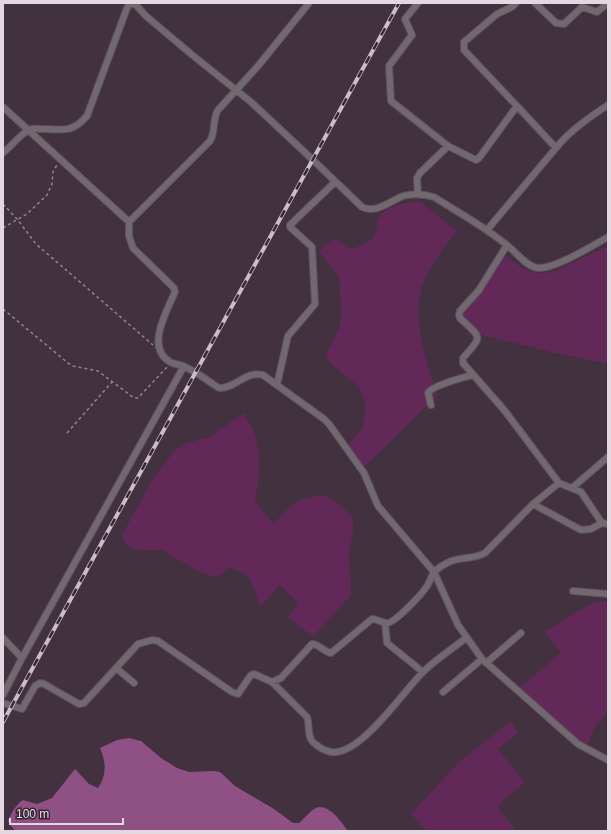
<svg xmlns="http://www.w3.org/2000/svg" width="611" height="834" font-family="Helvetica,sans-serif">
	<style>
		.green { fill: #622958 }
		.water { fill: #8f5083 }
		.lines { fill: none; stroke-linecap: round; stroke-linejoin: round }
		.street-casing { stroke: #5f4f5b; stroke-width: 8 }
		.path { stroke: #948691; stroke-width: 1.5; stroke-dasharray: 3 3; stroke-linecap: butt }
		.street { stroke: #71696f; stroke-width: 6 }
		.rail-casing { stroke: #cabec7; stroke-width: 4 }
		.rail { stroke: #372734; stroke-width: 2.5; stroke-dasharray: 8; stroke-linecap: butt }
	</style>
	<rect width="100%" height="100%" fill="#42313e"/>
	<!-- green -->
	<path class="green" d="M419 201 457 231C448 243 438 255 430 269 406 311 425 353 437 396L363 468 348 445 363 428 365 416V401L359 387 330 363 326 355 340 326 341 313 340 285 337 274 319 251 330 241 335 239 351 249C360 247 373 241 376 232 378 227 376 221 379 217 387 205 407 203 419 201Z
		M608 246V364L555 353 481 335 467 327 461 315 474 300 506 255C522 269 533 277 555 271Z
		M244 413C247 419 252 426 254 432 263 455 259 478 255 501L272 522C281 521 288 504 298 501 305 499 317 495 325 496 331 497 351 513 353 519 355 531 349 543 349 555 349 569 352 582 351 595L313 637 288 617 298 603 280 585 260 607C253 587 253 572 229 568 224 571 221 576 215 576 205 577 174 557 164 551 149 548 125 556 122 535L152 480 174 451 186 443 209 437Z
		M600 601 608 602V712L594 728 587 749 564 737 515 692 561 652 544 632 592 603Z
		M511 721 518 733 498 749 525 782 497 806 516 831H427L411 814 459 762Z"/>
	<!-- water -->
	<path class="water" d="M129 738 141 741 161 758 177 768 189 772 214 771 220 772 235 786 274 809 293 823H299C304 819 312 808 319 807 331 806 342 823 348 831H15L9 823 8 820 14 809 20 802 23 800 37 804 52 798 75 769 89 784 98 788C107 775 106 762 100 748L117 740Z"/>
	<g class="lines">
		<defs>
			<path id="street" d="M418 3 405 19 412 35 389 66 391 101 448 146
				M535 3 556 23 564 24 582 7 597 12 608 3
				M517 106 556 148
				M3 107 127 220 129 222V236L133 248 174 288 175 292C167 311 145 347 170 362 175 365 181 364 185 367 197 372 208 381 219 388 235 389 246 370 263 375L324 419 329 424 364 473 378 506 434 572 458 625 482 659 578 744 608 760
				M3 153C9 148 23 132 29 130 34 128 40 129 45 129 64 130 73 132 87 116L127 8 130 4H135L146 16 191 54 251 102 313 160 362 207C376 214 390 201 403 196 413 193 424 194 434 197 459 213 486 227 509 247 517 253 527 267 538 268 555 269 592 246 608 237
				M418 194 417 178 420 173 448 146 476 160 479 158 517 106 464 50V42L497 14 512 7 516 3
				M129 222 210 141C216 131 212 120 218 110L258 66 309 3
				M487 230 561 142C575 127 591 116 608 105
				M507 245 479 290 460 311 459 315 460 318C482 339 483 335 463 358V363L505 411 559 483
				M277 385 288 336 315 304 312 247 290 227V225L335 182
				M431 405 428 393C433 385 462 378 473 375
				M572 488 608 457
				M533 504 581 530 591 529 602 523 608 524
				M573 591 608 594
				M385 623 387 643 423 672
				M3 638 22 658
				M486 663 521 633
				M116 668 134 683
				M272 682 307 717C310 725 307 734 312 741 313 743 317 745 319 747 324 750 330 753 336 752 364 750 403 692 423 672 436 659 452 649 466 638
				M443 692 482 659
				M3 695 22 658 184 366
				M3 703 22 709 35 686 40 683 44 684 79 704 84 703 138 644 152 640 158 641 232 692 238 694 251 675 254 674 272 682 281 678 312 644C319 644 324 652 331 653L372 619C377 619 382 623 387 623 395 623 422 594 427 586 430 582 431 576 434 572 437 569 443 565 447 563 459 556 473 560 485 553L533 504 559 483 581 492 602 523"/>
		</defs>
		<!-- street casing -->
		<use href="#street" class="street-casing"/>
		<!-- path -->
		<path class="path" d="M3 204 17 219 36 244 153 345
			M3 228 27 214 47 195 52 184 53 172 57 165
			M3 309 68 363 73 366 98 371 134 398H138L167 367
			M67 433 112 382"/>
		<!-- street -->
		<use href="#street" class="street"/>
		<defs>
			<path id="rail" d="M3 722 399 3"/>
		</defs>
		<!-- rail casing -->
		<use href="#rail" class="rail-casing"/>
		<!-- rail -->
		<use href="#rail" class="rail"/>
	</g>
	<!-- border -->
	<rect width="611" height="834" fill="none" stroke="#e3d8e0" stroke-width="8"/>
	<!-- scale -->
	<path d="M10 818v6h113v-6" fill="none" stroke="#e3d8e0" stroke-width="2"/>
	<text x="16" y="818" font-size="12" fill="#e3d8e0" stroke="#372734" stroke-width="3" paint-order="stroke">100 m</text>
</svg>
